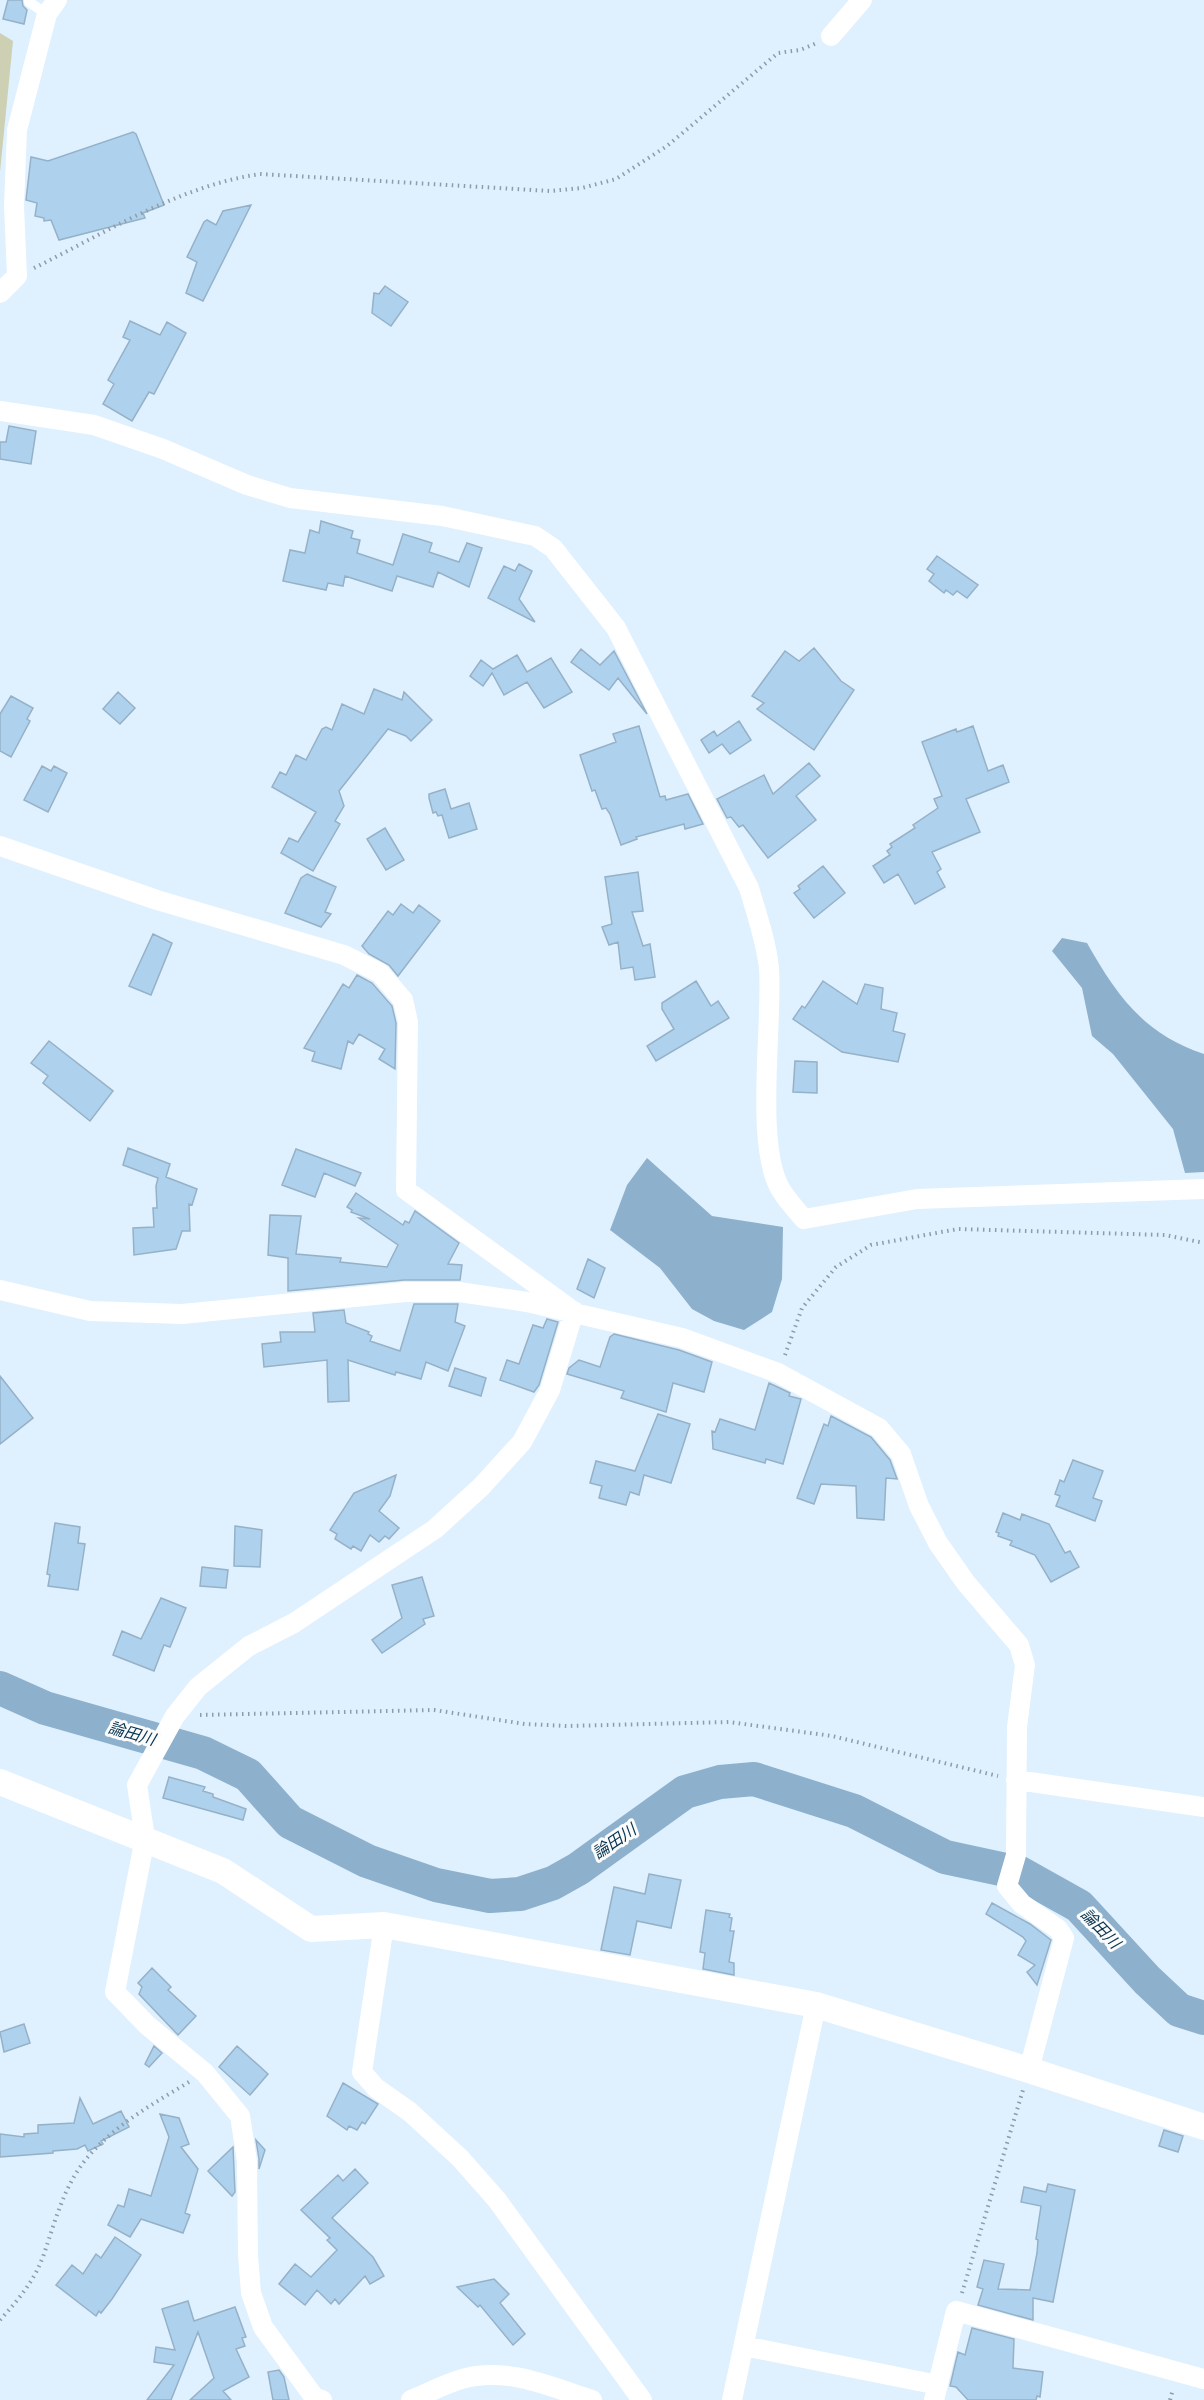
<svg xmlns="http://www.w3.org/2000/svg" width="1204" height="2400" font-family="Quicksand,'Noto Sans JP',sans-serif">
	<style>
		.green { fill: #ced0b3 }
		.water { fill: #8db0cc }
		.lines { fill: none; stroke-linecap: round; stroke-linejoin: round }
		.river { stroke: #8db0cc; stroke-width: 34 }
		.building { fill: #aed2ee; stroke: #95b1c7; stroke-width: 1.5 }
		.path { stroke: #8d9ca8; stroke-width: 4; stroke-dasharray: 1.5 4.5; stroke-linecap: butt }
		.service { stroke: #fff; stroke-width: 10 }
		.minor { stroke: #fff; stroke-width: 20 }
		.tertiary { stroke: #fff; stroke-width: 26 }
		.labels { text-anchor: middle; stroke-width: 6; stroke-linejoin: round; paint-order: stroke }
		.water-label { font-size: 16px; font-style: italic; fill: #06334f; stroke: #fbfbfb }
	</style>
	<rect width="100%" height="100%" fill="#dff0ff"/>
	<!-- green -->
	<path class="green" d="M0 33 13 41 0 172Z"/>
	<!-- water -->
	<path class="water" d="M1062 938 1087 943C1117 996 1144 1034 1204 1054V1172L1185 1173 1173 1129 1113 1054 1092 1036 1082 988 1052 951Z
		M647 1158 712 1216 783 1227 782 1279 772 1312 744 1330 714 1321 692 1309 660 1268 610 1230 627 1185Z"/>
	<g class="lines">
		<!-- river -->
		<path class="river" d="M0 1688 45 1708 203 1753 248 1775 290 1822 367 1861 436 1885 490 1896 520 1894 553 1883 578 1869 685 1792 720 1782 754 1779 854 1811 945 1857 1020 1873 1079 1906 1147 1980 1179 2010 1204 2018"/>
	</g>
	<!-- building -->
	<path class="building" d="M8 0H22L23 6 27 10 24 24 3 19Z
		M133 132 136 134 164 205 143 213 145 218 59 240 51 220 44 221V218L35 216 37 203 26 200 31 157 48 161Z
		M251 205 203 301 186 293 197 262 187 257 204 222 207 220 216 225 223 211Z
		M385 286 408 302 391 326 372 313 374 293 379 294Z
		M130 321 160 335 167 322 186 333 154 394 149 392 132 421 103 404 114 384 108 380 130 340 123 337Z
		M9 426 36 431 31 464 0 459V442H6Z
		M321 521 353 531 351 538 360 540 357 553 393 565 403 534 432 543 429 552 459 562 467 543 482 548 469 587 438 572 433 587 397 576 392 591 345 576 343 586 328 583 326 590 283 581 290 550 305 553 310 530 319 533Z
		M937 556 978 585 967 598 957 591 953 595 946 590 944 593 929 581 934 574 927 569Z
		M519 564 532 571 519 599 535 622 488 598 504 566 515 571Z
		M814 648 841 681 854 690 814 750 757 709 764 703 752 696 785 651 799 661Z
		M581 649 600 665 614 651 647 714 618 678 609 690 571 662Z
		M517 655 527 672 551 658 572 692 544 708 527 682 504 695 492 673 483 686 470 676 481 660 493 669Z
		M374 689 402 700 404 692 432 720 411 741 406 736 388 729 339 791 344 806 335 821 340 824 313 871 281 853 289 838 298 842 316 812 272 787 280 772 286 775 296 755 306 760 322 729 326 727 332 730 342 704 364 714Z
		M118 692 135 708 120 724 103 709Z
		M11 696 33 708 27 719 30 721 11 757 0 751V714Z
		M739 721 751 740 730 754 722 744 709 753 701 740 714 731 717 736Z
		M639 726 660 797 665 796 666 800 688 794 703 824 685 829 684 824 636 837 637 839 621 845 610 814 606 808 602 809 595 790 592 791 580 755 616 742 613 734Z
		M973 726 988 771 1003 765 1009 782 966 799 980 832 932 852 941 869 937 872 945 887 915 904 898 874 884 883 873 866 890 855 887 851 892 847 890 844 915 828 913 825 938 808 934 799 942 796 922 742 956 729 957 732Z
		M809 763 820 776 796 796 816 820 768 858 743 825 739 827 731 817 727 818 717 799 764 775 773 794Z
		M42 766 51 771 54 766 67 773 48 812 24 800Z
		M445 789 451 809 469 803 477 829 449 838 442 815 438 816 436 812 433 813 429 798V794Z
		M385 828 404 860 386 870 367 839Z
		M823 866 845 893 814 918 794 893 800 889 798 886Z
		M638 872 643 911 632 912 643 946 650 944 655 977 635 980 633 967 621 969 618 942 609 945 602 927 612 924 605 877Z
		M307 874 336 887 325 912 331 914 321 927 285 913 301 878Z
		M401 904 413 913 419 905 440 921 398 976 389 965 369 954 362 946 388 911 393 915Z
		M153 934 172 943 151 995 129 986Z
		M357 975 372 983 392 1006 396 1023 395 1069 379 1059 385 1049 359 1034 353 1044 348 1041 341 1069 312 1061 315 1052 304 1048 343 984 349 988Z
		M696 981 711 1006 718 1001 729 1018 656 1061 647 1046 674 1029 662 1009V1003Z
		M823 981 857 1004 865 984 883 988 881 1009 897 1013 893 1031 905 1034 898 1062 842 1052 793 1019 802 1006 805 1008Z
		M49 1041 113 1091 90 1121 43 1083 48 1076 31 1063Z
		M795 1061 817 1062V1093L793 1092Z
		M128 1148 170 1164 166 1177 197 1189 192 1205 189 1204 190 1231H182L176 1249 134 1255 133 1228 154 1227 153 1208H157L156 1186 158 1178 123 1165Z
		M296 1149 361 1173 355 1186 324 1173 315 1197 282 1185Z
		M356 1193 403 1225 405 1221 409 1223 415 1211 459 1243 448 1264 462 1265 460 1280H404L288 1291V1258L268 1255 270 1215 301 1216 296 1254 341 1258 340 1262 387 1267 398 1245 359 1218 370 1219 351 1212 352 1210 347 1207Z
		M588 1259 605 1268 594 1298 577 1289Z
		M414 1304H458L455 1322 465 1326 448 1371 426 1362 421 1379 396 1372 395 1375 348 1360 349 1401 328 1402 327 1360 264 1367 262 1344 281 1342 280 1332H315L313 1313 344 1310 346 1323 369 1332 368 1334 372 1336 370 1341 400 1351Z
		M547 1319 558 1322 539 1385 534 1392 500 1380 507 1360 519 1364 533 1325 543 1328Z
		M614 1334 679 1350 712 1362 704 1392 673 1383 666 1412 621 1398 624 1391 567 1374 569 1368 579 1360 600 1367 610 1337Z
		M455 1368 486 1378 481 1396 449 1386Z
		M0 1376 33 1418 0 1444Z
		M769 1383 790 1393 789 1396 801 1399 783 1464 766 1459 765 1463 713 1449 712 1431 715 1432 720 1419 755 1430Z
		M658 1414 690 1424 671 1483 644 1475 639 1495 630 1492 626 1505 599 1498 602 1486 590 1483 596 1461 635 1471Z
		M831 1416 871 1437 890 1460 897 1479 886 1478 884 1520 857 1518 856 1486 821 1484 814 1504 797 1498 824 1424 828 1426Z
		M1073 1460 1103 1471 1093 1498 1102 1501 1095 1521 1056 1506 1060 1496 1055 1494 1060 1480 1064 1482Z
		M396 1475 390 1496 379 1511 399 1528 389 1539 385 1536 379 1542 370 1535 361 1551 353 1546 351 1549 335 1539 337 1534 330 1530 354 1493Z
		M1003 1513 1020 1520 1022 1514 1049 1524 1065 1553 1070 1551 1079 1567 1051 1582 1035 1555 1010 1545 1012 1541 998 1536 999 1533 996 1532Z
		M55 1523 80 1527 78 1543 85 1544 78 1590 48 1586 50 1575 47 1574Z
		M235 1526 262 1530 260 1567 234 1566Z
		M202 1567 228 1570 226 1588 200 1586Z
		M422 1577 434 1616 423 1619 425 1624 382 1653 372 1640 402 1618 392 1585Z
		M161 1598 186 1608 170 1647 164 1645 154 1671 113 1655 122 1631 141 1639Z
		M169 1777 205 1787 203 1791 213 1794V1797L246 1809 243 1820 163 1798Z
		M649 1874 681 1880 671 1928 637 1921 630 1955 601 1950 614 1887 645 1894Z
		M992 1903 1030 1924 1051 1940 1037 1985 1027 1972 1035 1965 1018 1955 1026 1941 1023 1937 986 1914Z
		M706 1910 730 1914 729 1917 732 1918 730 1931H734L729 1962 734 1963V1975L703 1969 705 1953 700 1952Z
		M152 1968 171 1987 168 1990 196 2016 178 2035 139 1994 142 1987 138 1983Z
		M24 2024 30 2043 4 2052 0 2032Z
		M154 2046 162 2053 149 2067 145 2064Z
		M237 2046 268 2074 250 2095 219 2067Z
		M343 2083 378 2104 365 2124 362 2122 357 2130 349 2126 347 2130 327 2116Z
		M80 2098 93 2124 121 2111 129 2127 101 2141 103 2144 88 2151 85 2145 77 2149 53 2151V2153L0 2157V2134L24 2137V2134L38 2133V2125L74 2123Z
		M160 2114 179 2118 189 2144 181 2147 198 2169 185 2213 190 2215 183 2233 141 2219 130 2237 108 2225 118 2205 124 2207 129 2189 151 2196 169 2137Z
		M1164 2130 1183 2136 1178 2152 1159 2146Z
		M256 2140 265 2150 259 2169V2159Z
		M233 2147 235 2192 232 2196 208 2171Z
		M355 2169 368 2183 332 2218 373 2257 384 2276 370 2284 365 2276 339 2304 335 2299 331 2304 317 2290 305 2305 279 2284 295 2264 311 2277 337 2250 327 2240 330 2238 301 2210 338 2175 343 2181Z
		M1048 2184 1075 2190 1053 2302 1033 2298V2320L978 2305 983 2289 977 2287 984 2260 1004 2264 998 2289 1030 2290 1037 2253 1038 2240 1036 2239 1041 2206 1021 2202 1024 2187 1046 2192Z
		M115 2237 141 2255 112 2299 101 2313 99 2311 96 2316 56 2285 72 2265 83 2274 96 2254 101 2258Z
		M494 2279 509 2294 500 2303 525 2334 513 2345 480 2305 478 2307 457 2287Z
		M188 2301 194 2321 235 2307 246 2337 242 2338 245 2346 236 2349 249 2377 223 2391 231 2400H190L214 2378 198 2332 171 2400H147L174 2365 154 2362 156 2347 175 2350 162 2309Z
		M972 2328 1014 2339 1013 2368 1043 2372 1040 2397 1037 2396 1036 2400H968L956 2387 950 2386 958 2352 965 2355Z
		M279 2370 284 2377 289 2400H273L268 2372Z"/>
	<g class="lines">
		<!-- path -->
		<path class="path" d="M34 268C107 232 179 186 260 174L550 191 582 188 616 179 667 146 778 53 800 50 817 43
			M785 1355 802 1308 836 1267 871 1245 958 1229 1165 1235 1204 1243
			M200 1715 434 1710 525 1724 567 1726 729 1722 832 1736 998 1776
			M962 2293 1023 2090
			M0 2320C19 2299 36 2279 45 2251 55 2221 64 2188 83 2163 111 2127 151 2105 189 2082
			M1170 2400 1173 2389"/>
		<!-- service -->
		<path class="service" d="M29 2 47 14"/>
		<!-- minor -->
		<path class="minor" d="M831 36 862 0
			M0 293 17 276 14 206 17 130 47 14 57 0
			M0 411 94 425 163 449 247 485 290 498 442 516 535 536 553 548 616 628 749 888C757 915 766 941 769 968 773 1023 754 1146 781 1190 787 1200 796 1210 804 1219L917 1199 1204 1189
			M0 846 157 900 344 955 380 973 403 1000 408 1022 406 1190 569 1308
			M0 1290 90 1311 182 1314 405 1292H459L527 1302 682 1338 778 1373 879 1428 901 1454 919 1506 938 1543 966 1583 1019 1645 1025 1665 1017 1727 1016 1855 1007 1886 1022 1904 1058 1929 1064 1938 1029 2070
			M1016 1780 1204 1807
			M384 1925 362 2072 376 2088 410 2112 460 2158 497 2200 642 2400
			M744 2346 938 2385
			M322 2400 314 2397 263 2327 251 2293 248 2255 247 2161 240 2116 205 2073 147 2025 115 1992 145 1838 137 1785 175 1716 198 1687 249 1646 294 1623 435 1529 481 1487 522 1442 550 1390 574 1311
			M411 2400C428 2393 445 2384 462 2379 506 2366 551 2387 592 2400
			M732 2400 816 2005
			M934 2400 956 2311 1204 2379"/>
		<!-- tertiary -->
		<path class="tertiary" d="M0 1782 223 1871 311 1929 384 1925 816 2005 1029 2070 1204 2127"/>
	</g>
	<g class="labels">
		<!-- water labels -->
		<g class="water-label">
			<text transform="translate(132 1733) rotate(16)" y="6">論田川</text>
			<text transform="translate(614 1841) rotate(-34)" y="6">論田川</text>
			<text transform="translate(1101 1928) rotate(46)" y="6">論田川</text>
		</g>
	</g>
</svg>
